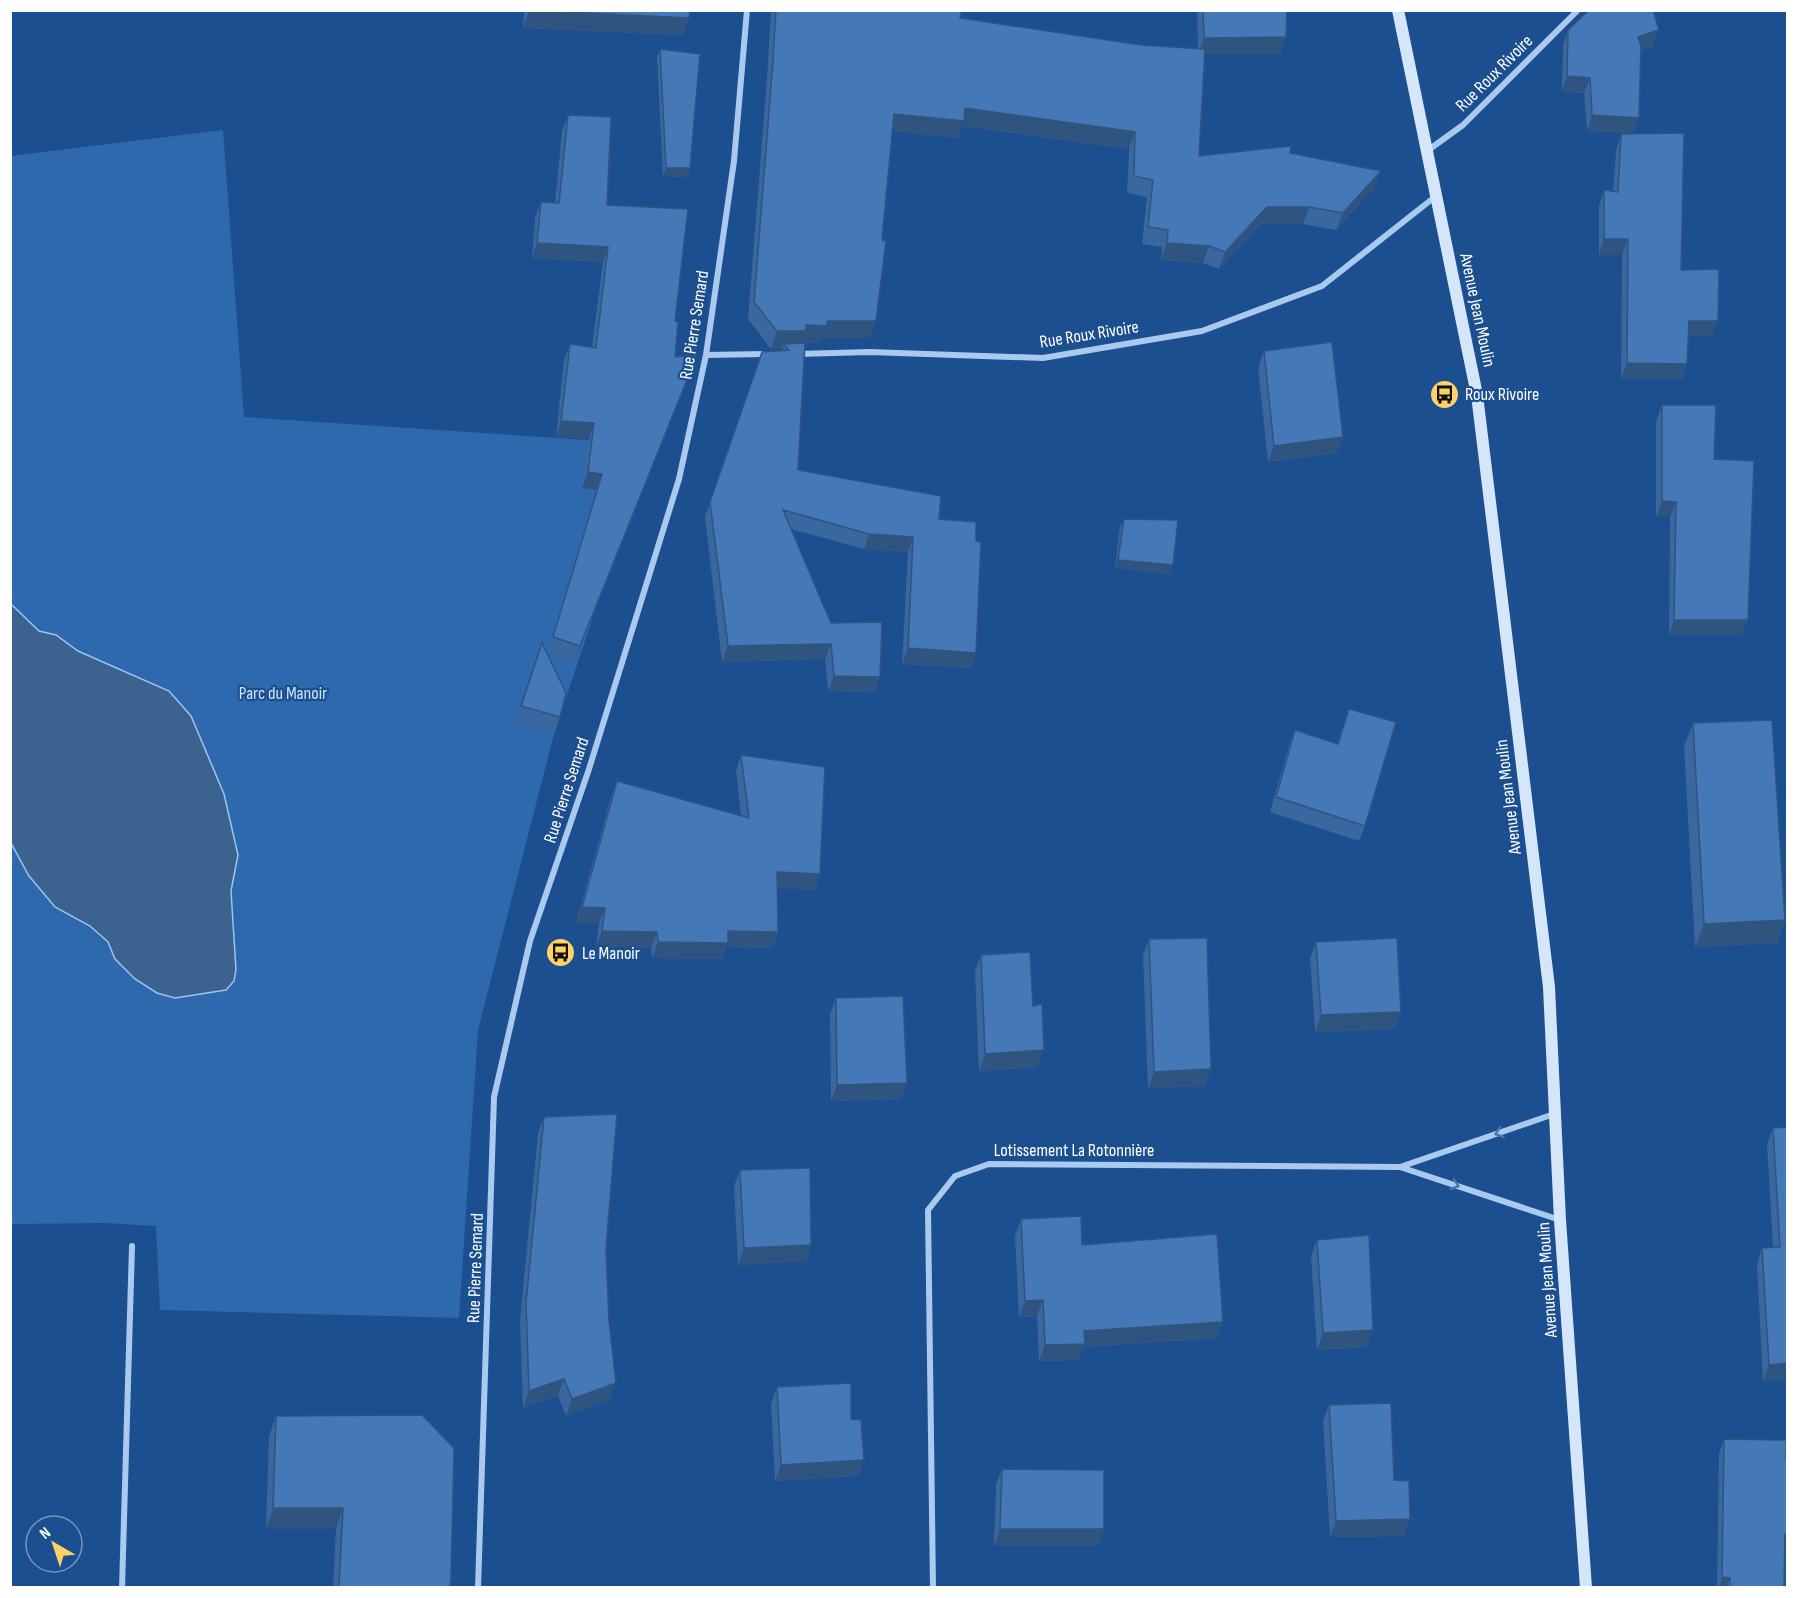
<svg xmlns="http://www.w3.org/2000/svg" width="1798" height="1598" font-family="'Sofia Sans Condensed',sans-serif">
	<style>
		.green { fill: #2e69ad }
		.water { fill: #3c6290; stroke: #9cc4f0; stroke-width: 1.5 }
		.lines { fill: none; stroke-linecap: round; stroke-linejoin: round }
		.street { stroke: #a9c9ee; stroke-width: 6 }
		.secondary { stroke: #d6e6fa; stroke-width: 12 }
		.wall { fill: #3a679d }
		.shaded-wall { fill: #305480 }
		.building { fill: #4478b7; stroke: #305480; stroke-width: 1.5 }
		.oneway { stroke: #4674ac }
		.labels { text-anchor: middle; stroke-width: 4.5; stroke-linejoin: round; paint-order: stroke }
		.street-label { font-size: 18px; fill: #fff; stroke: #1b4f8f }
		.poi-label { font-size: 18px; fill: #fff; stroke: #1b4f8f; text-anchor: start }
		.park-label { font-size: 18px; fill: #cfe3fa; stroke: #1b4f8f }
	</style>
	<rect width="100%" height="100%" fill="#1b4f8f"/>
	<!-- green -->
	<path class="green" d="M223 130 244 417 588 440 640 495 596 608 554 734 478 1030 459 1318 160 1310 156 1226 105 1223 11 1224 10 156Z"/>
	<!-- water -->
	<path class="water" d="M11 604 39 631 56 635 78 651 169 691 191 716 224 794 238 855 231 891 236 970 234 981 226 990 175 998 157 993 135 979 115 959 108 942 90 926 55 907 29 876 11 843Z"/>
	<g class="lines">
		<!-- street -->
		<path class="street" d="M1427 151 1463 125 1578 10
			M797 354 870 352 1043 358 1202 331 1322 286 1436 196
			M706 355 769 354
			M1400 1167 1554 1114
			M122 1588 132 1246
			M478 1588 494 1097 530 941 589 769 679 479 706 355 734 161 747 10
			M933 1588 928 1210 955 1176 989 1164 1400 1167 1560 1220"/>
		<!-- secondary -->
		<path class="secondary" d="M1398 10 1477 395 1549 987 1560 1220 1586 1588"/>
	</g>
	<!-- wall -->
	<path class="wall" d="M524 10H690L683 35 523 28Z
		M771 10H962L960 18 1141 45 1198 48 1197 10H1287L1286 37 1280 54H1205L1199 156 1290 153 1374 188 1336 230 1303 224H1261L1219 269 1203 263 1161 260 1162 247 1142 244 1147 197 1127 193 1129 149 962 126 958 138 892 131 870 338H823L821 343 802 342 798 470 939 519 976 541V653L971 668 902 664 908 552 864 549 791 529 831 623 875 692 828 691 825 659 722 662 705 517 762 352 782 350 783 348 771 349 748 319 767 78Z
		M1568 30 1653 46 1641 50 1633 133 1587 131 1584 93 1562 91 1563 45Z
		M660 49 690 168 687 177 663 176 657 57Z
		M568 115 607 205 675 321V357L691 371 574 662 548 653 596 490 582 488 589 439 556 437 564 360 570 344 592 347 603 262 532 258 535 218 541 202 555 203 562 131Z
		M1621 134 1681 270 1712 336H1688L1687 364 1682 379H1621L1622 255H1599V206L1604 190 1613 191 1616 150Z
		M1264 351 1337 453 1268 462 1258 368Z
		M1662 405 1714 459 1742 635H1669L1670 517H1656V421Z
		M1124 519 1170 574 1115 568 1120 527Z
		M536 659 560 717 554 734 515 723Z
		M1349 709 1365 826 1359 841 1270 812 1289 746 1295 730 1337 744Z
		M1693 723 1785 920 1777 943 1695 947 1684 746Z
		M741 755 820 874 815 890 778 888V932L773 948 726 947 722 959 652 958 651 948 596 946 599 923H576L611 797 617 781 741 816 736 771Z
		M1149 939 1211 1069 1205 1086 1148 1088 1143 955Z
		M1316 942 1401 1012 1395 1029 1315 1032 1310 958Z
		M981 955 1033 1006 1038 1067 979 1071 975 971Z
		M836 998 907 1083 901 1099 831 1101 830 1014Z
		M544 1117 606 1248 610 1400 566 1416 558 1395 523 1408 520 1320 538 1133Z
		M1788 1127V1379L1763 1381 1757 1264 1762 1248 1773 1247 1767 1144 1773 1128Z
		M740 1170 811 1245 806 1261 738 1265 734 1186Z
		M1021 1219 1082 1245 1217 1338 1083 1347 1079 1360 1039 1361 1037 1316 1019 1317 1015 1236Z
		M1317 1240 1367 1347 1317 1350 1311 1256Z
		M777 1387 851 1419 864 1460 858 1476 775 1481 771 1404Z
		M1329 1405 1394 1480 1404 1536 1330 1537 1323 1421Z
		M276 1416 450 1587H333L336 1529H266L269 1436Z
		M1724 1439 1784 1550V1587H1717L1719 1454Z
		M1002 1469 1104 1529 1098 1546H994L996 1485Z"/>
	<!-- shaded-wall -->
	<path class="shaded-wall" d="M529 11 689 18 683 35 523 28Z
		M1659 30 1653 46 1633 52 1638 37Z
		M1286 37 1280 54H1198L1204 38Z
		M1567 76 1590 78 1584 93 1562 91Z
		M965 108 1135 132 1129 149 962 126 958 138 887 131 894 114Z
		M1592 115 1639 118 1633 133 1587 131Z
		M666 168H690L687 177 663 176Z
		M1381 171 1374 188 1336 230 1343 213Z
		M1267 207H1309L1303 224H1261L1219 269 1225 252Z
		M1604 239H1628L1622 255H1599Z
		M537 243 608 247 603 262 532 258Z
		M1167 243 1209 246 1203 263 1161 260Z
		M827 321H876L870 338H823L821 343 802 342 800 348 784 344 783 348 771 349 777 331Z
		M1689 321H1718L1712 336H1683Z
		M697 355 691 371 574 662 580 646Z
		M1627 363 1687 364 1682 379H1621Z
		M561 421 594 423 589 439 556 437Z
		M1343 437 1337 453 1268 462 1274 446Z
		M588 472 602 474 596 490 582 488Z
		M1662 501 1676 502 1670 517H1656Z
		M869 534 913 537 908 552 864 549Z
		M1118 560 1173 565 1170 574 1115 568Z
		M1674 620H1748L1742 635H1669Z
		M831 644 825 659 722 662 728 646Z
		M908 648 976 653 971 668 902 664Z
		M834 676 880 677 875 692 828 691Z
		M777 872 820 874 815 890 771 888Z
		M582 907 605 908 599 923H576Z
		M1785 920 1777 943 1695 947 1704 924Z
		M602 931 657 932 651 948 596 946Z
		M728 931 778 932 773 948 726 947 722 959 652 958 658 942Z
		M1401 1012 1395 1029 1315 1032 1321 1015Z
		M1044 1050 1038 1067 979 1071 985 1054Z
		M1211 1069 1205 1086 1148 1088 1154 1072Z
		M907 1083 901 1099 831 1101 837 1085Z
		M811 1245 806 1261 738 1265 744 1248Z
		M1043 1300 1037 1316 1019 1317 1025 1301Z
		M1223 1322 1217 1338 1083 1347 1079 1360 1039 1361 1045 1345 1084 1331Z
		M1373 1330 1367 1347 1317 1350 1323 1333Z
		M1788 1363V1379L1763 1381 1769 1365Z
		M564 1379 558 1395 523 1408 529 1391Z
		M616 1383 610 1400 566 1416 572 1399Z
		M864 1460 858 1476 775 1481 781 1465Z
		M273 1508H343L336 1529H266Z
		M1410 1519 1404 1536 1330 1537 1336 1521Z
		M1000 1529H1104L1098 1546H994Z
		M1785 1534H1788V1550H1779Z
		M1722 1577 1730 1578 1726 1587H1719Z"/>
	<!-- building -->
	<path class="building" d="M529 10H690L689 18Z
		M776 10H962L960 18 1141 45 1205 49 1199 156 1291 146 1290 153 1381 171 1343 213 1309 207H1267L1225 252 1209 246 1167 243 1168 230 1148 227 1153 180 1134 176 1135 132 965 108 964 121 894 114 882 240 886 241 876 321H827V326L806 325V331H777L754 302 773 61Z
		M1203 10H1287L1286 37 1204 38Z
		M1589 10H1653L1659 30 1638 37 1641 46 1639 118 1592 115 1590 78 1567 76 1568 30Z
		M660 49 700 54 690 168H666Z
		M568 115 611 117 607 205 688 209 675 321 678 322 675 357 697 355 580 646 553 637 602 474 588 472 594 423 561 421 570 344 596 348 608 247 537 243 541 202 559 203Z
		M1684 133 1681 270 1719 269 1718 321H1689L1687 364 1627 363 1628 239H1604V190L1618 192 1621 134Z
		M1332 342 1343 437 1274 446 1264 351Z
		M805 343 798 470 941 496 939 519 976 522V541L981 542 976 653 908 648 913 537 869 534 783 510 831 623 882 622 880 677 834 676 831 644 728 646 710 502 762 352 789 350 784 344Z
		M1662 405H1716L1714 459 1754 461 1748 620H1674L1676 502 1662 501Z
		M1124 519 1178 520 1173 565 1118 560Z
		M542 643 566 693 560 717 521 706Z
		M1349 709 1396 722 1365 826 1276 797 1295 730 1338 744Z
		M1772 720 1785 920 1704 924 1693 723Z
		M741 755 825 767 820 874 777 872 778 932 728 931V943L658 942 657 932 602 931 605 908 582 907 617 781 749 818Z
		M1207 938 1211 1069 1154 1072 1149 939Z
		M1397 938 1401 1012 1321 1015 1316 942Z
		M1030 952 1033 1006 1042 1004 1044 1050 985 1054 981 955Z
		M903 996 907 1083 837 1085 836 998Z
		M617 1114 606 1248 609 1321 616 1383 572 1399 564 1379 529 1391 526 1303 544 1117Z
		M1788 1127V1363L1769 1365 1762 1248 1780 1247 1773 1128Z
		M810 1168 811 1245 744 1248 740 1170Z
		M1081 1216 1082 1245 1217 1234 1223 1322 1084 1331 1085 1344 1045 1345 1043 1300 1025 1301 1021 1219Z
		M1369 1235 1373 1330 1323 1333 1317 1240Z
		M851 1383V1419L861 1420 864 1460 781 1465 777 1387Z
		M1391 1403 1394 1480 1409 1481 1410 1519 1336 1521 1329 1405Z
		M422 1415 454 1448 451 1578 450 1587H339L343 1508H273L276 1416Z
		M1724 1439 1786 1440V1458H1788V1534H1785L1784 1587H1730V1578L1722 1577Z
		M1002 1469 1104 1470V1529H1000Z"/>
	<!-- one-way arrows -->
	<defs><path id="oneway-chevron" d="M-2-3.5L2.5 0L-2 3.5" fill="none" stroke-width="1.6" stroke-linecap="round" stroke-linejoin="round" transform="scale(1.5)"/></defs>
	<g class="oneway">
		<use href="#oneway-chevron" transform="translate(1499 1133) rotate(161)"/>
		<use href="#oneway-chevron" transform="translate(1455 1185) rotate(18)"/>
	</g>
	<!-- icons -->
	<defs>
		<symbol id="bus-disc" viewBox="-11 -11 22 22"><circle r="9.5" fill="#ffd166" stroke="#1b4f8f"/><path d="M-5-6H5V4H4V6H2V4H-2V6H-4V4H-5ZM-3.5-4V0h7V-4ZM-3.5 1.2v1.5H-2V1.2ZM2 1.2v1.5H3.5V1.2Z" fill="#111"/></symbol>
	</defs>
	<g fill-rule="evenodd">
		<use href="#bus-disc" x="1428" y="378" width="33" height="33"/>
		<use href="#bus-disc" x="544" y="936" width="33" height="33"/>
	</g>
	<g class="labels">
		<!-- street labels -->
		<g class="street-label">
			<text transform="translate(1494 73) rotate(-45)" y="6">Rue Roux Rivoire</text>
			<text transform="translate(1478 310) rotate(78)" y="6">Avenue Jean Moulin</text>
			<text transform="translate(694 325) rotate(-81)" y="6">Rue Pierre Semard</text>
			<text transform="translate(1089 334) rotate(-9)" y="6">Rue Roux Rivoire</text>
			<text transform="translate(566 790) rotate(-72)" y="6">Rue Pierre Semard</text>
			<text transform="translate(1508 797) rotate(-97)" y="6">Avenue Jean Moulin</text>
			<text x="1074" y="1156">Lotissement La Rotonnière</text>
			<text transform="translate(475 1268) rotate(-88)" y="6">Rue Pierre Semard</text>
			<text transform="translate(1547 1280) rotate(-94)" y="6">Avenue Jean Moulin</text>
		</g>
		<!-- poi labels -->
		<g class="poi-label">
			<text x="1465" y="400">Roux Rivoire</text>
			<text x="582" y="959">Le Manoir</text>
		</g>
		<!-- park labels -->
		<g class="park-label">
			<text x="283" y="699">Parc du Manoir</text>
		</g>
	</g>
	<!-- border -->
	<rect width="1798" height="1598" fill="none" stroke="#ffffff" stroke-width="24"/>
	<!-- north arrow -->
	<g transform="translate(54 1544) rotate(321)"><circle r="28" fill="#1b4f8f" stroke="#7695bc" stroke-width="1.5"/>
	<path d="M0-4.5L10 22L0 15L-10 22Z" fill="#ffd166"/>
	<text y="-9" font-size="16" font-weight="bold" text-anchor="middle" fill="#ffffff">N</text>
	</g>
</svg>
